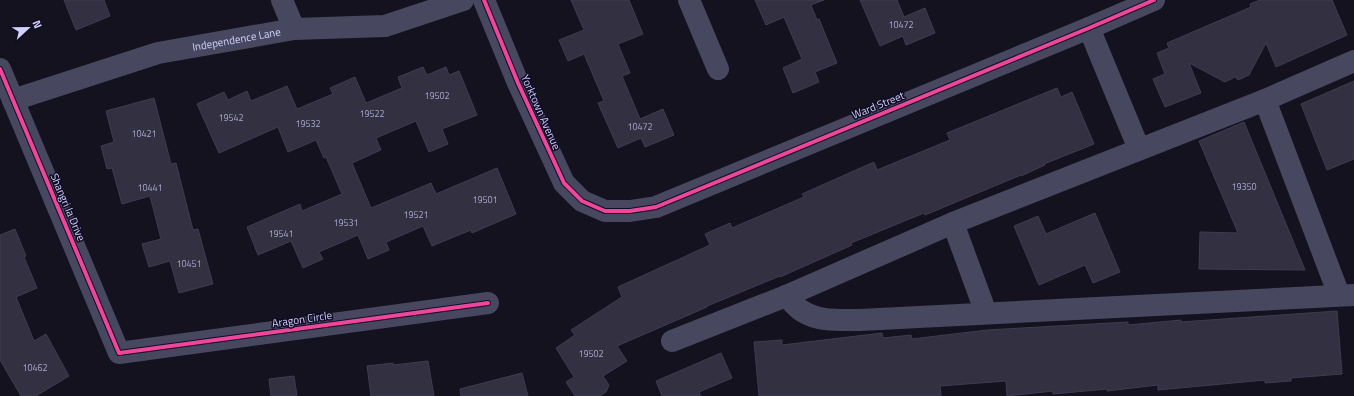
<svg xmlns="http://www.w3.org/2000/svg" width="1354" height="396" font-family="'Titillium Web',sans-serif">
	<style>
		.building { fill: #323041; stroke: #3f3c53 }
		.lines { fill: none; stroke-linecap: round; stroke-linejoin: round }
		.minor { stroke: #474860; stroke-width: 22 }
		.cycleway-casing { stroke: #100d24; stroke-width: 6 }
		.cycleway { stroke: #ed469a; stroke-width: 4 }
		.labels { text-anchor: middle; stroke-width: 3; stroke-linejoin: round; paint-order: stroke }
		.number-label { font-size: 9px; fill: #aba9d0 }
		.street-label { font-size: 11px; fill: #d3d1ff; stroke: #100d24 }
	</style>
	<rect width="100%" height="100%" fill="#14121f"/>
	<!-- building -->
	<path class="building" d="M64 0H104L110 16 76 30Z
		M571 0H629L643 34 618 44 630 73 622 76 640 119 663 109 674 135 645 147 641 138 618 148 598 103 604 101 584 54 568 61 559 40 584 30Z
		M755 0H824L811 5 817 20 819 19 837 63 815 72 819 82 793 93 783 68 802 59 784 17 766 25Z
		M860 0H897L904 17 925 8 935 33 906 45 903 36 880 46Z
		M1260 0H1332L1347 35 1276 67 1266 43 1249 75 1238 80 1235 77 1225 82 1189 63 1201 93 1165 107 1153 79 1165 74 1157 53 1169 48 1167 43 1251 7 1250 4Z
		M423 67 427 75 446 67 449 75 459 71 477 115 442 129 448 144 429 152 416 121 376 138 381 150 352 163 371 208 431 183 436 194 497 168 516 214 472 233 471 230 432 246 423 226 386 242 389 250 368 259 358 235 319 252 323 259 303 268 291 241 258 255 247 227 300 204 302 211 342 194 326 157 324 158 316 140 288 152 278 127 219 153 197 104 224 92 228 100 247 91 251 101 287 86 297 109 333 94 330 88 355 77 366 103 402 88 398 77Z
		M1354 81V159L1327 170 1301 104Z
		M1057 88 1061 97 1072 92 1094 144 1044 164 1045 165 1021 176V175L925 215 924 213 851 243 852 245 780 277V276L707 306V307L617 346 627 361 603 376 609 385 606 392 600 396H575L566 382 574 377 556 348 575 335 571 330 622 297 618 287 710 245 705 234 730 223 732 228 804 197 802 194 874 162 877 170 950 140 947 133Z
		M154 98 171 164 176 163 193 230 198 229 213 284 179 293 170 261 149 267 142 244 161 239 150 196 122 204 112 168 107 169 101 146 114 142 106 111Z
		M1244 122 1305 270 1199 269 1200 232 1238 233 1199 141Z
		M1095 213 1120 272 1093 283 1085 265 1039 285 1014 226 1038 216 1046 234Z
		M15 229 26 256 24 257 37 288 16 297 34 341 46 334 69 376 36 396H21L0 360V235Z
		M1337 311 1342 374 1291 378V381L1265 383V380L1158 390V385L1107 391V389L1053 394V391L1007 396 1006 381 940 386 941 396H759L754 342 782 340V345L882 333 883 338 911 335 912 339 987 330 1128 322V325L1181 320V322Z
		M721 353 732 378 699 392 701 396H662L656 381Z
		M428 361 434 396H371L367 366 393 363V365Z
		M522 373 528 396H461L460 389Z
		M294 376 297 396H271L269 379Z"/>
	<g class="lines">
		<!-- minor -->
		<g class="minor">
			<path d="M282 0 294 29"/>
			<path d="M484 0 518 83 564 183 582 201 605 211H630L656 207 1089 28 1154 0"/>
			<path d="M689 0 718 69"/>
			<path d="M1089 28 1139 149"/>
			<path d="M0 69 119 353 488 303"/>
			<path id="s1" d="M13 100 158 53 294 29 385 26 463 0"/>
			<path d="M1265 100 1339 295"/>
			<path d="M953 223 986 313"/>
			<path d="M786 296C791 301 796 307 802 311 819 322 840 320 860 320L1354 295"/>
			<path d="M672 341 786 296 953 223 1265 100 1354 61"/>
		</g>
		<defs>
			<path id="cycleway" d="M484 0 518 83 564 183 582 201 605 211H630L656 207 1089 28 1154 0
				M0 69 119 353 488 303"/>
		</defs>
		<!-- cycleway casing -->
		<use href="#cycleway" class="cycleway-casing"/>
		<!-- cycleway -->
		<use href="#cycleway" class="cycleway"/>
	</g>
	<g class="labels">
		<!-- number labels -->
		<g class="number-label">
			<text x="901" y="28">10472</text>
			<text x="437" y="99">19502</text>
			<text x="372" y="117">19522</text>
			<text x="231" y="121">19542</text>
			<text x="308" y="127">19532</text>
			<text x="640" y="130">10472</text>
			<text x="144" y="137">10421</text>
			<text x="1244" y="190">19350</text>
			<text x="150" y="191">10441</text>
			<text x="485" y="203">19501</text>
			<text x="416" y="218">19521</text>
			<text x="346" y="226">19531</text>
			<text x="281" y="237">19541</text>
			<text x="189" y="267">10451</text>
			<text x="591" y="357">19502</text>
			<text x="35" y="371">10462</text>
		</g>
		<!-- street labels -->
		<g class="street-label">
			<text dy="4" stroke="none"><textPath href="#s1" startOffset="232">Independence Lane</textPath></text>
			<text transform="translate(878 105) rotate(-22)" y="4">Ward Street</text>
			<text transform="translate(541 112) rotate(66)" y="4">Yorktown Avenue</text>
			<text transform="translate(68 207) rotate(67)" y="4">Shangri la Drive</text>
			<text transform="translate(302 319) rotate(-8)" y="4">Aragon Circle</text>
		</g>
	</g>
	<!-- north arrow -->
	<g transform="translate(28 28) rotate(68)" stroke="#100d24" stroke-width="3" paint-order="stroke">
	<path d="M0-3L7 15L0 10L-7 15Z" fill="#d3d1ff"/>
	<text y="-6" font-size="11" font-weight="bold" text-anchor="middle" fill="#d3d1ff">N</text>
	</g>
</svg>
